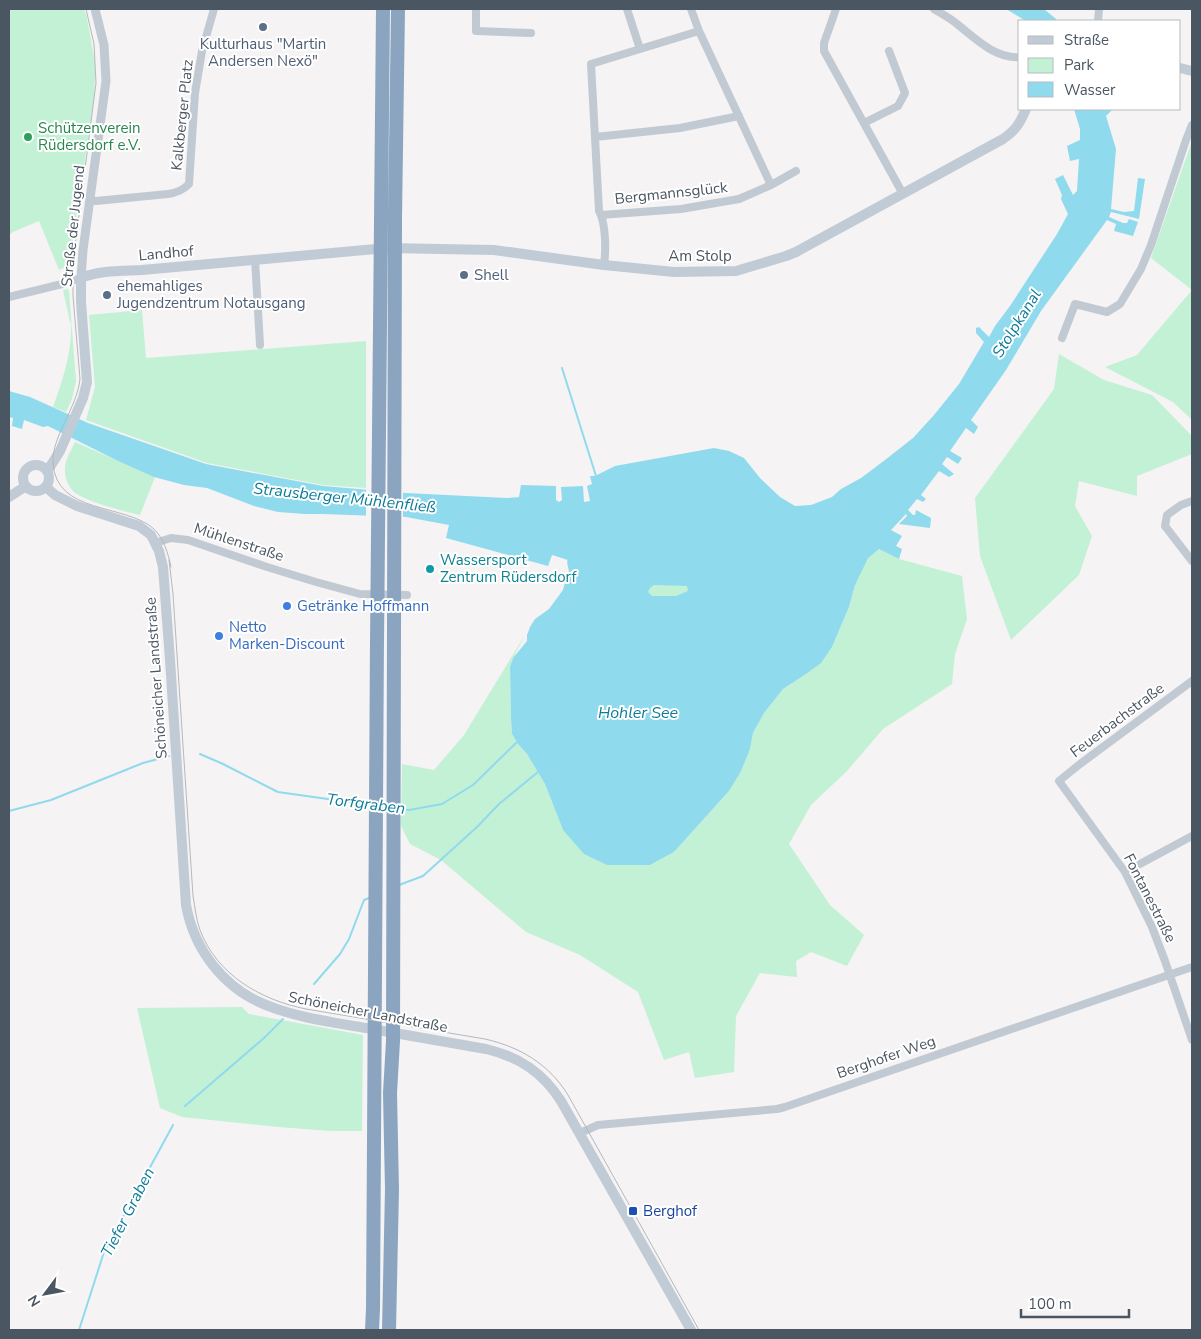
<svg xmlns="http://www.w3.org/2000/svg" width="1201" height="1339" font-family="'Nunito Sans',sans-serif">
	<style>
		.green { fill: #c3f1d5 }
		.water { fill: #90daee; fill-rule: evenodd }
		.pier { fill: #f5f3f3 }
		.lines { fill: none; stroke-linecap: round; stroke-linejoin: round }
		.stream { stroke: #90daee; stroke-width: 2 }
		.minor { stroke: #c1cad2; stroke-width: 8 }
		.tertiary { stroke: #c1cad2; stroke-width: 9 }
		.secondary { stroke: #c1cbd6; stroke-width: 10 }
		.motorway { stroke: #8ba5c1; stroke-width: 14 }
		.tram { stroke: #b5b8bd; stroke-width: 1 }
		.service-dot { fill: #5c6f8a; stroke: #fff; stroke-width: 2 }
		.leisure-dot { fill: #2e9e5b; stroke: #fff; stroke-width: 2 }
		.culture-dot { fill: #0f9aa8; stroke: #fff; stroke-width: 2 }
		.shop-dot { fill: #3f7fe0; stroke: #fff; stroke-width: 2 }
		.transit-dot { fill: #1a4fb4; stroke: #fff; stroke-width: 2 }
		.labels { text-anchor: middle; stroke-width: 4; stroke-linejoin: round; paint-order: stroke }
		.service-label { font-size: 15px; fill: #4e5e75; stroke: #fff; text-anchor: start }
		.street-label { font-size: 15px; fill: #4a5661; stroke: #fff }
		.leisure-label { font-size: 15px; fill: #27864d; stroke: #fff; text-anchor: start }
		.culture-label { font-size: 15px; fill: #0d838f; stroke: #fff; text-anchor: start }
		.shop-label { font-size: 15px; fill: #366cbe; stroke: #fff; text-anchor: start }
		.transit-label { font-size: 15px; fill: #164399; stroke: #fff; text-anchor: start }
		.water-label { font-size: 16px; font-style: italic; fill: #0c7c9b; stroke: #fff }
	</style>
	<rect width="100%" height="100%" fill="#f5f3f3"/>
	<!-- green -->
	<path class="green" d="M9 9H84L87 18 95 63V76L94 99 69 265 59 270 39 221 13 232 9 235Z
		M1192 141V290L1151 258Z
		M68 289 69 291 76 381 72 399 66 412 53 407C63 379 72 353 71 323L70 322 63 290Z
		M1192 290V420L1173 402 1105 367 1137 355Z
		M142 310 146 358 366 341V488L323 485 207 463 86 420 95 387 89 315Z
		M1059 354 1104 380 1152 395 1192 436V454L1137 476V496L1079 481 1075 506 1092 536 1079 575 1011 640 980 556 975 498 1054 389Z
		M75 442 155 477 140 515C125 512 85 501 74 492 69 487 65 479 65 471 64 461 71 451 75 442Z
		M879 549 899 559 962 576 967 619 955 654 952 684 883 729 847 771 811 805 789 844 830 905 864 935 847 966 811 952 796 961 797 977 760 973 736 1016 734 1072 695 1078 689 1052 664 1060 638 992 580 955 526 932 441 860 410 844 401 826 402 764 434 770 464 735 525 635 513 658 510 667 511 719 512 734 518 744 527 754 545 784 563 830 630 865H650L674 852 729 791 750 749 753 733 764 713 783 689 803 676 832 647 849 607 855 585 789 607 563 589 569 571 567 563Z
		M242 1007 249 1014 363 1035 362 1131H331L279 1127 182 1117 160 1108 137 1008Z"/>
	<!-- water -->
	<path class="water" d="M1006 9H1044L1056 19 1057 21H1026Z
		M1074 109H1113L1106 116 1116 149 1111 209 1124 212 1134 211 1138 178 1145 179 1139 219 1111 212 1109 217 1123 223H1127L1129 219 1138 222 1133 236 1114 231 1116 224 1107 220 1041 311 1006 370 971 420 978 427 974 434 966 428 950 451 962 458 958 464 947 457 942 464 954 474 949 477 939 471 921 495 926 499 923 502 917 499 908 510 913 515H915L916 510 931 518 930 528 899 524 907 516 906 514 891 530 902 536 896 546 902 549 899 559 879 549 868 558 855 585 849 607 832 647 821 663 803 676 783 689 764 713 753 733 750 749 741 771 729 791 674 852 650 865H607L584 854 563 830 545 784 527 754 518 744 512 734 511 719 510 667 513 658 527 641V635L530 627 535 619 549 609 563 590 569 571 567 561 568 560 552 555 548 566 446 538 449 525 406 517 323 514H305L278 512 254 506 207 488 184 485 154 477 118 461 48 426 43 427 24 420 22 429 12 426 13 418 9 417V391L30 397 88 423 206 464 323 486 406 493 507 498 519 497 521 485 556 486V500L559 502 562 500 561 487 583 486 584 502 590 501 587 486 592 484 590 476H595L615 466 714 448 729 451 744 458 760 478 780 497 795 506 811 505 832 497 841 489 861 478 885 460 913 438 934 415 959 384 984 342 976 333V328L979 327 989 337 995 326 1010 306 1057 234 1068 214 1061 199 1062 195 1055 179 1063 175 1073 195 1077 191 1079 159 1070 161 1067 146 1080 140V129ZM654 585 687 586 688 591 676 596H652L648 592 650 588Z"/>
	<!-- pier -->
	<path class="pier" d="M366 488 403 491V520L366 519Z"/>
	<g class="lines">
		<!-- stream -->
		<path class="stream" d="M562 368 596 476
			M200 754 223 764 278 792 370 805
			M400 809 409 810 442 804 473 785 517 742
			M9 811 51 800 143 763 169 756
			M399 885 423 876 477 827 499 804 538 772
			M314 984 340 954 349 939 364 900 369 898
			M185 1106 264 1038 283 1019
			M79 1330 104 1252 173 1125"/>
		<!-- minor -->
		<path class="minor" d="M476 9V31L531 33
			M627 9 640 49
			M691 9 699 31 771 185
			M836 9 824 43V51L903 194
			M934 9C942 14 950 18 957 24 975 38 995 59 1020 57
			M1098 21 1099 9
			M864 123 898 106 905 93 889 51
			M595 137 680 128 739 116
			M90 200 96 201 168 194C176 193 183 190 189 184L195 93 202 51 214 9
			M601 215 681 209 739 199 771 185 796 171
			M255 259 260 345
			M604 265C606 250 606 223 599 211L591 64 699 31
			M9 297 62 284 81 278
			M1062 338 1075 304 1107 312 1120 304 1141 269 1151 245 1186 140 1192 125
			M1192 501 1181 505 1167 515 1165 526 1192 561
			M155 543 171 538 188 540 267 567 316 582 360 594 407 595
			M1192 681 1080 764 1059 781 1125 872 1152 927 1165 961 1192 1040
			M1125 872 1192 836
			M580 1133 598 1125 777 1109 785 1107 1192 967"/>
		<!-- tertiary -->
		<path class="tertiary" d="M81 278 83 250 106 81 104 45 95 9"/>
		<!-- secondary -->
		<path class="secondary" d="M1180 68 1192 71
			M23 478a13 13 0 1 1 26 0a13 13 0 1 1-26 0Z
			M48 470 60 451 83 398 87 382 81 302V278C100 270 122 271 142 270L387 248 494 250 604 265 674 272 736 271 786 256 796 252 1003 139C1016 130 1020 123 1026 109
			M46 487 55 495 77 506 139 526 151 535 159 551 163 567 170 660 186 905C194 949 223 988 266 1005 298 1018 332 1022 366 1028 406 1035 446 1042 486 1049 520 1057 543 1073 561 1101L691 1330
			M9 497 26 486"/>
		<!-- motorway -->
		<path class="motorway" d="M372 1330 373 1309C377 876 376 442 383 9
			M389 1330 392 1189 390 1093 393 1041 395 218 398 9"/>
		<!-- tram -->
		<path class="tram" d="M86 9 94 44 96 83 73 262V296L80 379C77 408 52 436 53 462 55 515 125 503 154 529 164 539 168 553 171 567
			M169 560 173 594 193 896C195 907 196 919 200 930 217 975 261 1000 306 1009L485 1039C520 1047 549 1064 568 1095L699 1330"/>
	</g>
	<!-- markers -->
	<g class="service-dot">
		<circle cx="263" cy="27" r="5"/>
		<circle cx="464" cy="275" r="5"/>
		<circle cx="107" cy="295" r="5"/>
	</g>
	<circle class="leisure-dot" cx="28" cy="137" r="5"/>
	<circle class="culture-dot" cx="430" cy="569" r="5"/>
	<g class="shop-dot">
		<circle cx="287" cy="606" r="5"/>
		<circle cx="219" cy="636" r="5"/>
	</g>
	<rect class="transit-dot" x="628" y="1206" width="10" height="10" rx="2.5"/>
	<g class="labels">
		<!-- service labels -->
		<g class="service-label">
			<text x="263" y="49" text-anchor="middle">Kulturhaus "Martin<tspan x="263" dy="17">Andersen Nexö"</tspan></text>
			<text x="474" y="280">Shell</text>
			<text x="117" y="291">ehemahliges<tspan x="117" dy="17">Jugendzentrum Notausgang</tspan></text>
		</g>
		<!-- street labels -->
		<g class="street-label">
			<text transform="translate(182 115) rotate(-84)" y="5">Kalkberger Platz</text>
			<text transform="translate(671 193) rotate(-6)" y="5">Bergmannsglück</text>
			<text transform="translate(73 226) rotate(-84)" y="5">Straße der Jugend</text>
			<text transform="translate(166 253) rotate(-5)" y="5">Landhof</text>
			<text x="700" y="261">Am Stolp</text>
			<text transform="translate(239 542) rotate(18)" y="5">Mühlenstraße</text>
			<text transform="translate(156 678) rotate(-94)" y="5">Schöneicher Landstraße</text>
			<text transform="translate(1117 720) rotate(-37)" y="5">Feuerbachstraße</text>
			<text transform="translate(1150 898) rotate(63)" y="5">Fontanestraße</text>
			<text transform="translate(368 1012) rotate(11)" y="5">Schöneicher Landstraße</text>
			<text transform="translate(886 1057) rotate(-19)" y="5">Berghofer Weg</text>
		</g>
		<!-- leisure labels -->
		<g class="leisure-label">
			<text x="38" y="133">Schützenverein<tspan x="38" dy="17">Rüdersdorf e.V.</tspan></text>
		</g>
		<!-- culture labels -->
		<g class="culture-label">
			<text x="440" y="565">Wassersport<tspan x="440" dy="17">Zentrum Rüdersdorf</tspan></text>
		</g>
		<!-- shop labels -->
		<g class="shop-label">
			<text x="297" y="611">Getränke Hoffmann</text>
			<text x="229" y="632">Netto<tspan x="229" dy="17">Marken-Discount</tspan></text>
		</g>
		<!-- transit labels -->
		<g class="transit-label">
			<text x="643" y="1216">Berghof</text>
		</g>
		<!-- water labels -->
		<g class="water-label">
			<text transform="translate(1016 323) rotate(-58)" y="6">Stolpkanal</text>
			<text transform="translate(345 497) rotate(6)" y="6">Strausberger Mühlenfließ</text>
			<text x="638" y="718">Hohler See</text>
			<text transform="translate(366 803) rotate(7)" y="6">Torfgraben</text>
			<text transform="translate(127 1212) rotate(-63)" y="6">Tiefer Graben</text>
		</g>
	</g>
	<!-- border -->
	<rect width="1201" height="1339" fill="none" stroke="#4a5661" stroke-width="20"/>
	<!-- legend -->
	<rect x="1018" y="20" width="162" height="90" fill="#ffffff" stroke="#b7bbc0"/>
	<rect x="1028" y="36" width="25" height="8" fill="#c1cbd6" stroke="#b7bbc0"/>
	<text x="1064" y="45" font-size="15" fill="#4a5661">Straße</text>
	<rect x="1028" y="58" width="25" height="15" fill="#c3f1d5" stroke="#b7bbc0"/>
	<text x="1064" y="70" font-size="15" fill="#4a5661">Park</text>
	<rect x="1028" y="82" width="25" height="15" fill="#90daee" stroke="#b7bbc0"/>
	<text x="1064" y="95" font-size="15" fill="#4a5661">Wasser</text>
	<!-- north arrow -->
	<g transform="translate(45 1294) rotate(238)" stroke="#ffffff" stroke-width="4" paint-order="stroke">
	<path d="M0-4L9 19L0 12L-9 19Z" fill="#4a5661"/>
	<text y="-8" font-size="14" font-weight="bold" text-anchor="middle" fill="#4a5661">N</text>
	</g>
	<!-- scale -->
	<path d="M1021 1309v8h108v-8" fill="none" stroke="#4a5661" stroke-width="2.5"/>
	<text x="1028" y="1309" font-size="15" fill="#4a5661" stroke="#ffffff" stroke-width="4" paint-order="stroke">100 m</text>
</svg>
